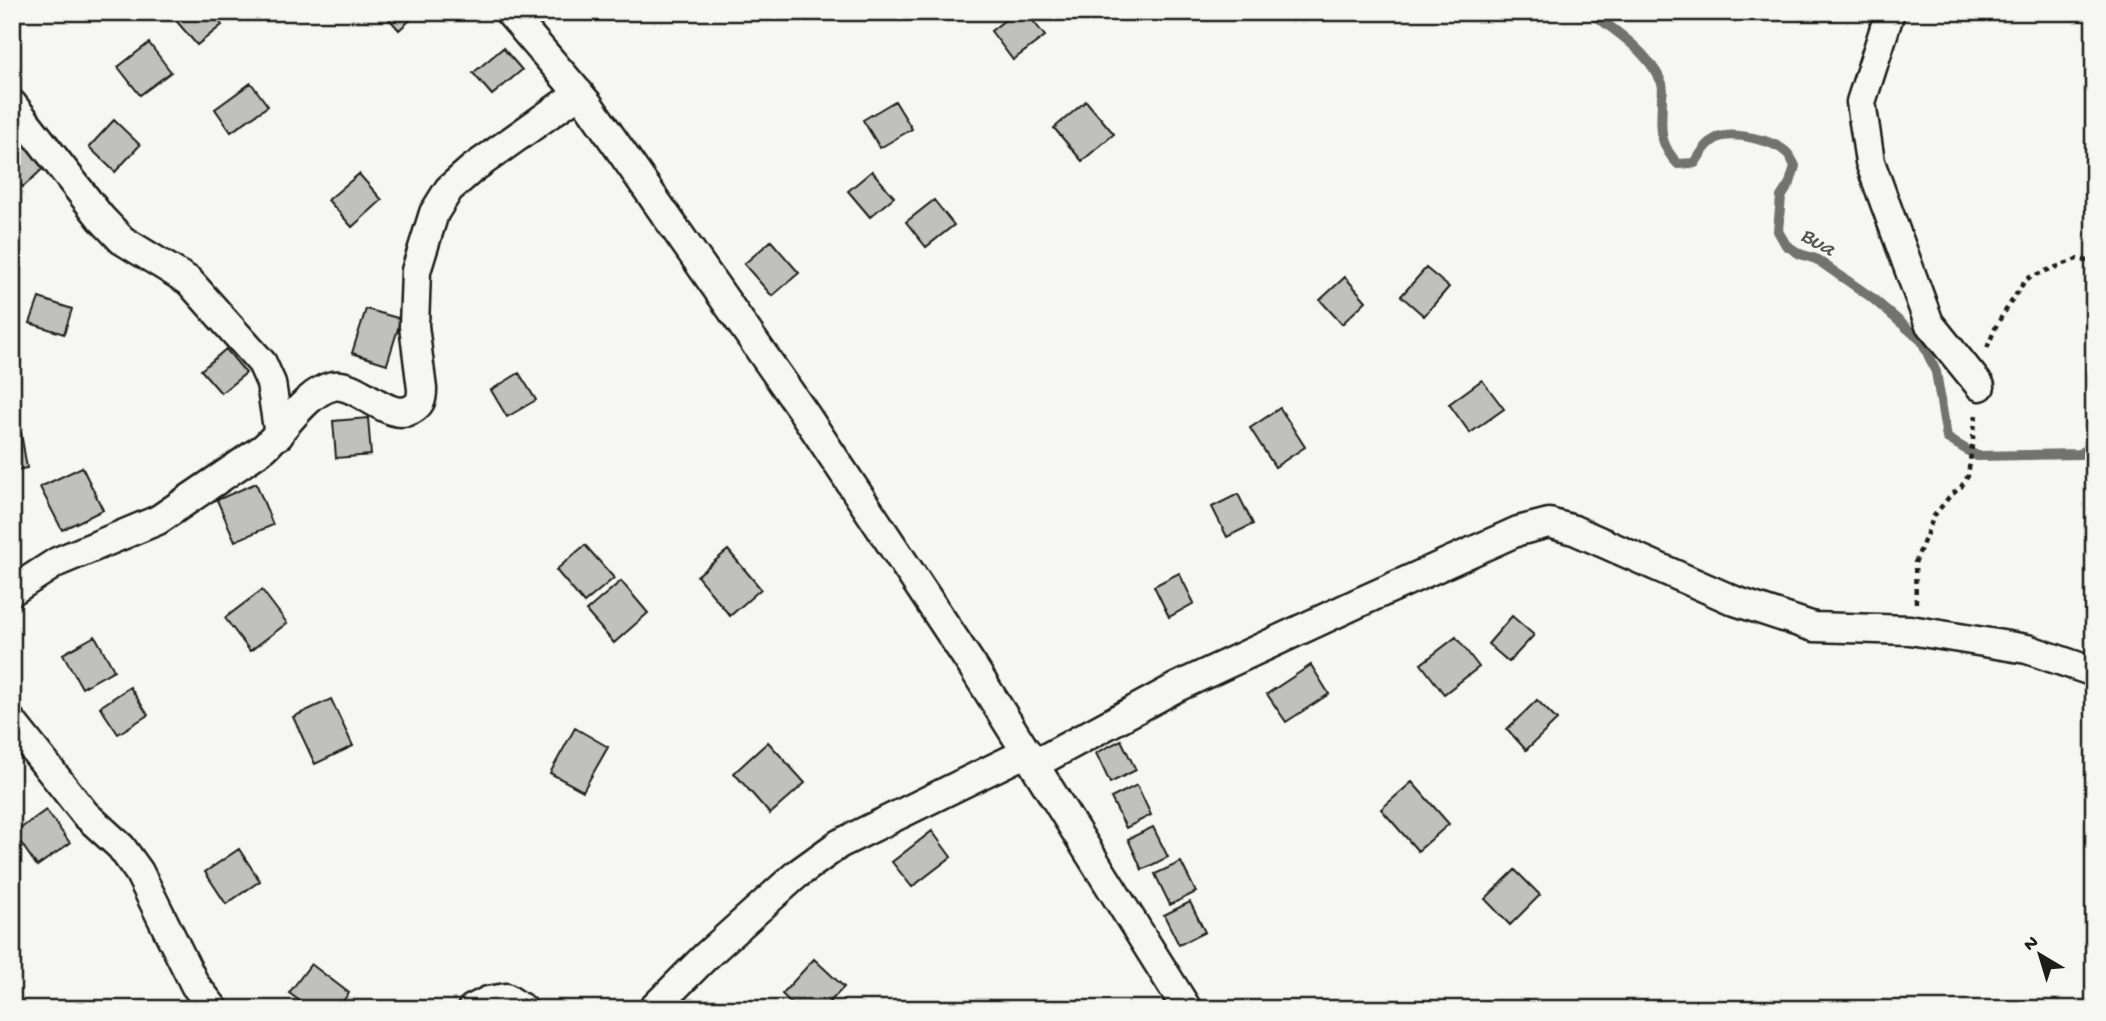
<svg xmlns="http://www.w3.org/2000/svg" width="2106" height="1021" font-family="'Gochi Hand',sans-serif">
	<style>
		.lines { fill: none; stroke-linecap: round; stroke-linejoin: round }
		.stream { stroke: #727271; stroke-width: 10 }
		.building { fill: #c0c0bd; stroke: #1c1c1c; stroke-width: 2 }
		.minor-casing { stroke: #1c1c1c; stroke-width: 33 }
		.path { stroke: #1c1c1c; stroke-width: 4.5; stroke-dasharray: 5 5; stroke-linecap: butt }
		.minor { stroke: #f6f6f2; stroke-width: 28 }
		.labels { text-anchor: middle; stroke-width: 5; stroke-linejoin: round; paint-order: stroke }
		.water-label { font-size: 23px; font-style: italic; fill: #565654; stroke: #f6f6f2 }
	</style>
	<rect width="100%" height="100%" fill="#f6f6f2"/>
	<filter id="ink" filterUnits="userSpaceOnUse"><feTurbulence type="fractalNoise" baseFrequency=".0143" numOctaves="2"/><feDisplacementMap in="SourceGraphic" scale="14" xChannelSelector="R" yChannelSelector="G"/><feConvolveMatrix kernelMatrix="1 2 1 2 8 2 1 2 1" color-interpolation-filters="sRGB"/></filter>
	<g filter="url(#ink)">
		<g class="lines">
			<!-- stream -->
			<path class="stream" d="M1590 12C1616 31 1647 51 1661 81 1664 86 1663 92 1662 97 1662 126 1656 141 1678 164L1695 163C1701 153 1707 143 1717 138 1733 131 1773 140 1786 152 1790 155 1793 162 1795 166L1790 183 1781 197 1778 231 1786 245 1800 254 1816 259 1871 297 1922 341 1936 372 1947 438 1977 456 2080 454 2094 445"/>
		</g>
		<!-- building -->
		<path class="building" d="M179 12H212L222 25 197 45 173 17Z
			M383 12H419L399 30Z
			M1015 12H1026L1045 36 1013 60 991 31Z
			M149 43 171 72 140 95 118 67Z
			M503 48 522 70 492 95 473 73Z
			M251 83 268 106 231 132 215 109Z
			M895 101 912 129 880 148 863 120Z
			M1086 101 1114 134 1082 161 1054 128Z
			M114 120 140 145 115 172 89 147Z
			M23 136 48 164 23 187 12 176V146Z
			M872 171 894 197 870 217 848 191Z
			M359 174 382 200 352 227 328 200Z
			M934 200 954 225 926 247 906 222Z
			M771 241 799 273 772 296 744 264Z
			M1426 268 1449 287 1424 316 1401 296Z
			M1345 277 1366 301 1342 324 1320 300Z
			M39 298 72 309 64 334 30 323Z
			M366 309 401 319 387 364 352 353Z
			M226 349 246 373 221 393 201 370Z
			M519 373 536 400 507 417 491 390Z
			M1482 380 1504 409 1470 433 1449 404Z
			M1280 408 1305 447 1275 467 1250 428Z
			M368 418 371 455 336 458 333 421Z
			M21 433 27 468 12 471V435Z
			M82 467 103 510 62 530 40 487Z
			M256 483 273 525 235 541 217 500Z
			M1238 494 1253 524 1227 537 1212 507Z
			M585 545 614 578 584 603 556 570Z
			M728 550 761 589 730 616 697 576Z
			M1179 573 1194 603 1169 617 1154 586Z
			M621 581 648 613 614 643 586 611Z
			M262 590 287 623 250 651 225 618Z
			M1512 616 1534 635 1509 662 1488 644Z
			M95 636 114 670 82 688 63 654Z
			M1456 637 1479 667 1444 694 1421 664Z
			M1311 665 1329 694 1286 722 1267 694Z
			M130 687 148 715 118 734 100 707Z
			M331 699 353 746 315 764 293 717Z
			M1537 700 1557 720 1526 750 1507 729Z
			M575 728 608 747 583 791 550 773Z
			M1121 740 1136 770 1110 783 1096 753Z
			M768 742 805 783 770 814 734 773Z
			M1412 782 1449 824 1418 851 1381 809Z
			M1137 785 1151 815 1126 828 1111 798Z
			M46 810 70 843 37 866 14 833Z
			M1153 827 1168 857 1142 870 1128 839Z
			M932 831 951 857 912 887 892 862Z
			M239 849 260 881 226 904 205 872Z
			M1181 862 1196 892 1170 905 1155 874Z
			M1515 870 1540 895 1510 925 1485 899Z
			M1190 902 1205 932 1179 945 1164 915Z
			M814 959 844 987 823 1009H797L782 994Z
			M311 964 349 993 337 1009H311L289 993Z"/>
		<g class="lines">
			<defs>
				<path id="minor" d="M509 12 588 104 804 413 973 667 1187 1009
					M1890 12 1861 102 1870 162 1929 323 1980 386
					M12 104 101 218 122 240 189 281 262 363 271 383 279 435
					M12 591 57 562 158 520 264 448C284 430 306 392 333 386 358 381 390 425 414 408 421 403 422 398 422 389L414 326 416 271 434 213 449 189 472 169 579 93
					M12 722 85 814 121 847 139 872 195 985 214 1009
					M1035 764 1177 687 1360 602 1518 531 1549 523 1574 530 1735 601 1814 627 1910 630 2027 649 2094 672
					M472 1009 488 1001 506 998 523 1009
					M653 1009 706 956 796 875 839 844 1027 752"/>
			</defs>
			<!-- minor casing -->
			<use href="#minor" class="minor-casing"/>
			<!-- path -->
			<path class="path" d="M1987 348 1997 324 2024 282 2030 277 2077 259 2094 262
				M1916 603 1915 563 1934 516 1949 497 1961 487 1968 476 1976 415"/>
			<!-- minor -->
			<use href="#minor" class="minor"/>
		</g>
	</g>
	<g class="labels">
		<!-- water labels -->
		<g class="water-label">
			<text transform="translate(1819 240) rotate(31)" y="8">Bua</text>
		</g>
	</g>
	<!-- margin -->
	<rect width="2106" height="1021" fill="none" stroke="#f6f6f2" stroke-width="42"/>
	<rect x="21" y="21" width="2064" height="979" fill="none" stroke="#1c1c1c" stroke-width="2.5" filter="url(#ink)"/>
	<!-- north arrow -->
	<g transform="translate(2040 955) rotate(322)" stroke="#f6f6f2" stroke-width="5" paint-order="stroke">
	<path d="M0-5L12 26L0 18L-12 26Z" fill="#1c1c1c"/>
	<text y="-10" font-size="19" font-weight="bold" text-anchor="middle" fill="#1c1c1c">N</text>
	</g>
</svg>
